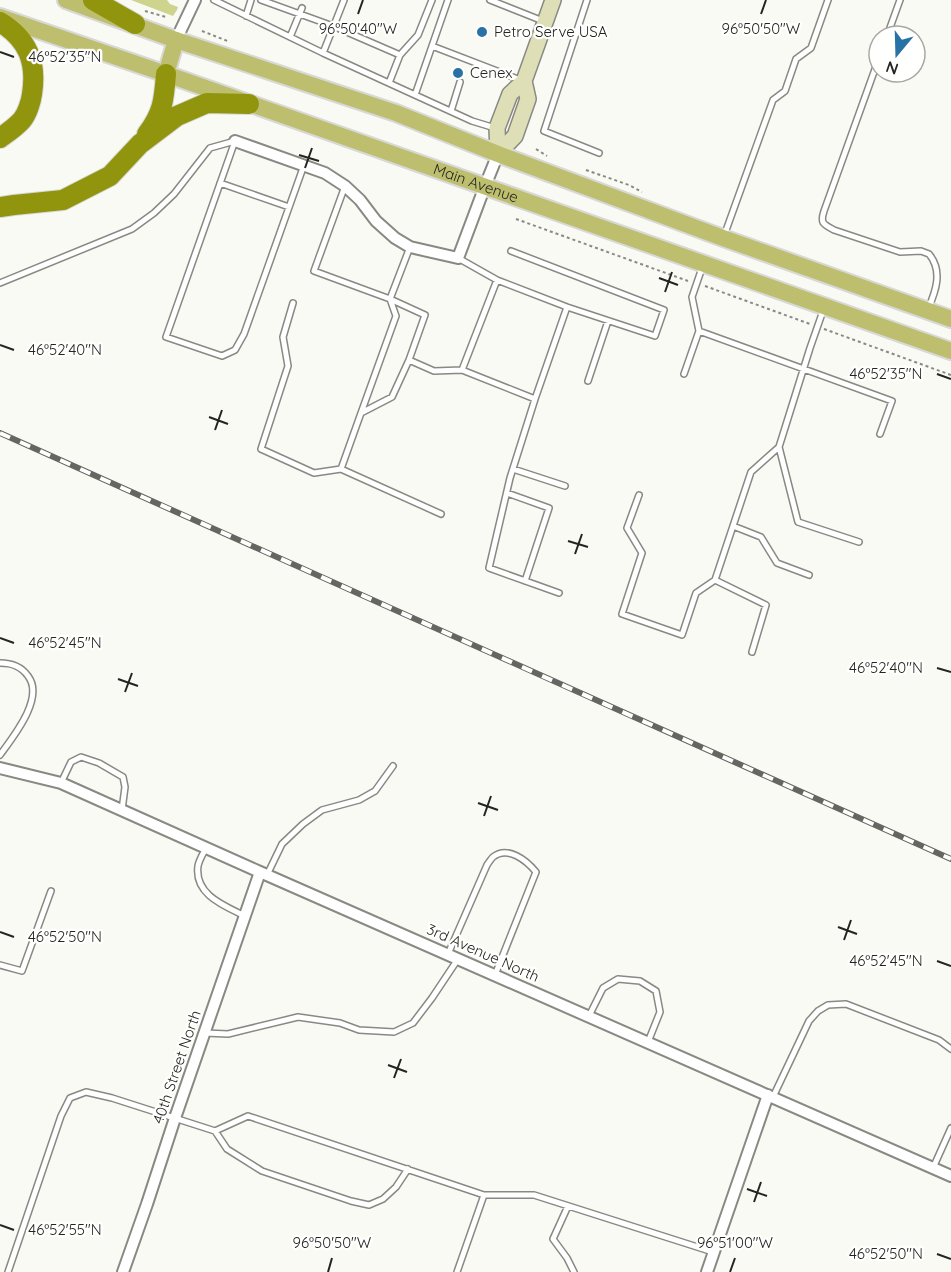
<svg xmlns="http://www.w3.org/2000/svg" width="951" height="1272" font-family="Quicksand,sans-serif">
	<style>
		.green { fill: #ced38d }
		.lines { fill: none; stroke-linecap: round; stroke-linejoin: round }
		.lane-casing { stroke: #898983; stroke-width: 8 }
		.street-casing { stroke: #898983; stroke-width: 14 }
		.secondary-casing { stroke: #898983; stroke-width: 18 }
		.primary-casing { stroke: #d8d8d7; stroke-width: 20 }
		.highway-casing { stroke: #d8d8d7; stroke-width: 22 }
		.path { stroke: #898a85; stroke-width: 2; stroke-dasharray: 3 3; stroke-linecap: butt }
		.lane { stroke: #fff; stroke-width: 5 }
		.street { stroke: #fff; stroke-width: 10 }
		.secondary { stroke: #dedfb7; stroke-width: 15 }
		.primary { stroke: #bdbf6e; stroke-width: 16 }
		.highway { stroke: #91950e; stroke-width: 20 }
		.rail-casing { stroke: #656662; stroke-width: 6 }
		.rail { stroke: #fffffe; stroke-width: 4; stroke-dasharray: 11; stroke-linecap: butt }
		.ticks { fill: none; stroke: #242522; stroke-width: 2 }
		.poi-dot { fill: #2972a6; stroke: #fffffe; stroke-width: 2 }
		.labels { text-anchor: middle; stroke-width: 4.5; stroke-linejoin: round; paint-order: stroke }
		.poi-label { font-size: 15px; fill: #242522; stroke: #fffffe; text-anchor: start }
		.street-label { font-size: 15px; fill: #242522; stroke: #fffffe }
		.ticks-label { font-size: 15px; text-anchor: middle; fill: #242522; stroke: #fffffe; stroke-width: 4.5; stroke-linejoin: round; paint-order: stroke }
	</style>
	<rect width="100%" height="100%" fill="#fafaf4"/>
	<!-- green -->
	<path class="green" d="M131 0H167L170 4 178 7 177 10 173 16Z"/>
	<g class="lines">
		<defs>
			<path id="lane" d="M214 0 323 53 472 121 495 128
				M261 0 333 26 400 55 389 83
				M490 0 543 21
				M587 0 544 131 599 153
				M246 16 251 0
				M887 36 900 0
				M290 37 302 8
				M432 46 523 81
				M323 53 344 0
				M400 55 418 35 432 0
				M879 58 824 211C820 223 823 224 834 230L900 252 921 251 929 254C943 271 936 291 928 309
				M415 95 448 0
				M451 111 460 82
				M235 141 166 337 222 356 235 350 244 334 304 165
				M220 183 289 207
				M345 186 314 271 390 299 410 247
				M724 236 773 100 785 91 796 59 811 48 828 0
				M458 258 497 280 567 307 655 336 664 310 511 251
				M703 265 692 297 699 331 892 401 880 434
				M497 280 462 370 535 399
				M0 283 132 229 154 213 174 194 210 148 235 141
				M390 299 425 315 409 360 434 371 462 370
				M293 303 283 337 288 366 261 449 314 473 341 469 441 514
				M684 374 699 331
				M588 381 608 321
				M361 413 396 316 390 299
				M779 447 798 522 859 542
				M341 469 361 413 392 397 409 360
				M513 469 565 486
				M507 493 549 508 525 581
				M639 495 627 528 642 553 622 614 682 635 696 593 715 580 751 472 779 447 810 348 824 308
				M733 526 761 537 777 563 809 575
				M715 580 766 605 752 652
				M559 593 489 568 510 478 535 399 567 307
				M0 663C12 663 21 666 28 676 45 698 13 737 0 755
				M61 783 71 762 81 757 99 763 123 777 125 787 122 810
				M206 848C203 854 199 860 198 866 194 895 225 906 245 916
				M267 875 282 844 303 824 322 810 359 800 375 791 393 766
				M448 954 487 865C489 862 491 859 493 857 508 845 527 861 536 872L495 975
				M0 965 22 971 51 891
				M589 1016 603 988 618 979 640 981 656 991 660 1012 648 1042
				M205 1033 228 1034 298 1017 340 1023 359 1030 394 1032 413 1023 432 998 458 959
				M773 1097 809 1021 818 1011 828 1005 846 1004 939 1040 951 1049
				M215 1131 227 1149 262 1171 351 1201 369 1205 383 1199 396 1187 408 1169
				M933 1168 951 1128
				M568 1206 553 1239 567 1258 574 1272
				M8 1272 61 1116 70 1098 86 1092 112 1098 215 1131 248 1116 484 1195H534L713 1252
				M457 1272 484 1195"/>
			<path id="street" d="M176 40 195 0
				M235 141 325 173 345 186 360 200 376 221 395 238 410 247 458 258 485 186 498 154
				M0 768 61 783 260 872 951 1176
				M123 1272 147 1204 175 1118 260 872
				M707 1272 768 1095"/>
			<path id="secondary" d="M498 154 497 128 510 94 524 81 553 0
				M498 154 515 136 528 99 524 81"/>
			<g id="primary">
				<path d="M66 0 176 40 396 113 498 154 723 238 951 319"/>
				<path id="s1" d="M0 17 166 74 951 351"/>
				<path d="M166 74 176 40"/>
			</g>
			<path id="highway" d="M93 0 135 24
				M0 22C28 39 37 62 32 94 31 102 27 114 22 120 16 127 7 133 0 138
				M147 134C163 113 164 100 166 74
				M0 207 14 205 63 200 110 176 140 144 177 116 207 103 249 104"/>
		</defs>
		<!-- lane casing -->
		<use href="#lane" class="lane-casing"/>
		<!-- street casing -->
		<use href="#street" class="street-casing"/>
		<!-- secondary casing -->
		<use href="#secondary" class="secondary-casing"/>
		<!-- primary casing -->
		<use href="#primary" class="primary-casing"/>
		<!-- highway casing -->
		<use href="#highway" class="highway-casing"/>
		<!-- path -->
		<path class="path" d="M145 11 166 17
			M202 31 230 42
			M536 149 547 156
			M586 170 629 185 642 192
			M516 219 688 281
			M705 286 810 324
			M824 329 951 375"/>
		<!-- lane -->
		<use href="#lane" class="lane"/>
		<!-- street -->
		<use href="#street" class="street"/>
		<!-- secondary -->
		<use href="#secondary" class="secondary"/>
		<!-- primary -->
		<use href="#primary" class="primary"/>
		<!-- highway -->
		<use href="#highway" class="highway"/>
		<defs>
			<path id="rail" d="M0 433 951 859"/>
		</defs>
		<!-- rail casing -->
		<use href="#rail" class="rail-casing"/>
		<!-- rail -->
		<use href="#rail" class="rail"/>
	</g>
	<!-- ticks -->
	<path class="ticks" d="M358 14 363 0M761 14 766 0M0 52 14 57M299 155 319 161M305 168 312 148M659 278 678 285M665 292 672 272M0 345 14 350M937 374 951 379M209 417 228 424M215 430 222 410M568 541 588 547M575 554 582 534M0 638 14 643M937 668 951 672M118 679 138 686M125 692 132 673M478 803 498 810M484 816 491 796M838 927 857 934M0 932 14 937M844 940 851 920M937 961 951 966M388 1065 407 1072M394 1078 401 1059M747 1189 767 1196M754 1202 761 1182M0 1225 14 1230M937 1254 951 1259M328 1272 332 1258M730 1272 735 1258"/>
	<!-- markers -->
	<g class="poi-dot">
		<circle cx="482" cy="32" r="6"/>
		<circle cx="458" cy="73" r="6"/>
	</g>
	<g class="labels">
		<!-- poi labels -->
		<g class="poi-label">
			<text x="494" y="37">Petro Serve USA</text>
			<text x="470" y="78">Cenex</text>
		</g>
		<!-- street labels -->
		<g class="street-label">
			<text dy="5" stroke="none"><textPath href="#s1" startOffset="504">Main Avenue</textPath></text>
			<text transform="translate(483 953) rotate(24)" y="5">3rd Avenue North</text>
			<text transform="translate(177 1067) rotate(-71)" y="5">40th Street North</text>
		</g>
	</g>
	<g class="ticks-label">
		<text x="358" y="34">96°50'40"W</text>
		<text x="761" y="34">96°50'50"W</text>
		<text x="65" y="62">46°52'35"N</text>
		<text x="65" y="355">46°52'40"N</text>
		<text x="886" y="379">46°52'35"N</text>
		<text x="65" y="648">46°52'45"N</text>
		<text x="886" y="673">46°52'40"N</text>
		<text x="65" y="942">46°52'50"N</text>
		<text x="886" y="966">46°52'45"N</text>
		<text x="65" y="1235">46°52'55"N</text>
		<text x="332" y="1248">96°50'50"W</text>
		<text x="735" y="1248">96°51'00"W</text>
		<text x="886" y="1259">46°52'50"N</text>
	</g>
	<!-- north arrow -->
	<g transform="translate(897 54) rotate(199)"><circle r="28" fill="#fffffe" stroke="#a7a8a6" stroke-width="1.5"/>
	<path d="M0-4.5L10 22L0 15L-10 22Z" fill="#2972a6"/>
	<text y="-9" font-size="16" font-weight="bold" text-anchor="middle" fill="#242522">N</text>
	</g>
</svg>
